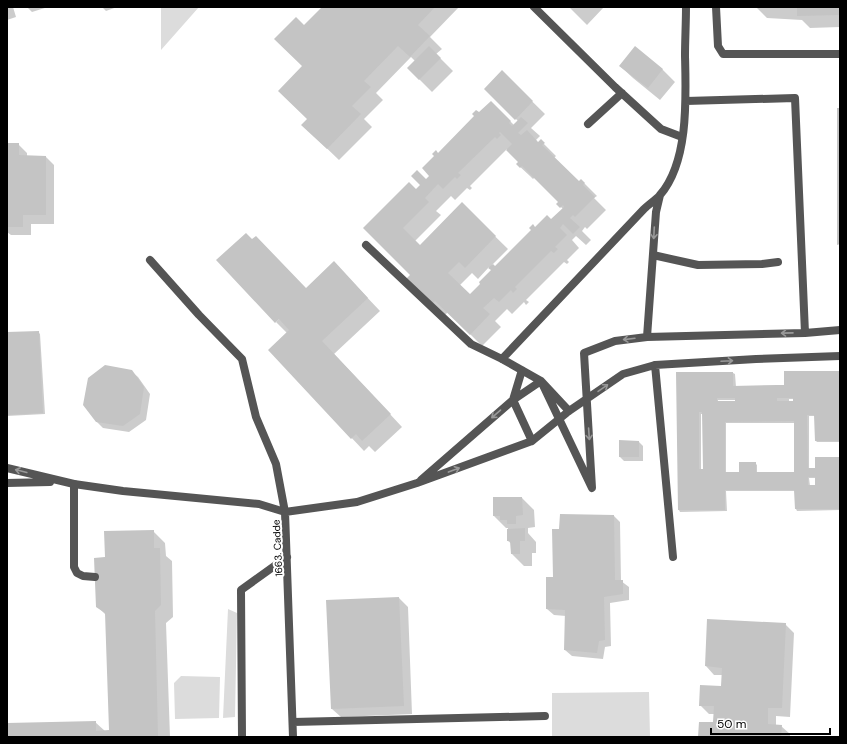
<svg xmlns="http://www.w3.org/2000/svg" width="847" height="744" font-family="'DM Sans',sans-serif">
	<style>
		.green { fill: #dcdcdc }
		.shadow { fill: #0003; fill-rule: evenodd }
		.building { fill: #c4c4c4; fill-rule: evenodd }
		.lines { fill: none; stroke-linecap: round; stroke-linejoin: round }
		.service { stroke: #555; stroke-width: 8 }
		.minor { stroke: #555; stroke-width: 8 }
		.oneway { stroke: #999 }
		.labels { text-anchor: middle; stroke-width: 4; stroke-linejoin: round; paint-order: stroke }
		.street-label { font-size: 10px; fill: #000; stroke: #fff }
	</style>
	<rect width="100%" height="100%" fill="#fff"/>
	<!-- green -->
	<path class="green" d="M161 7H199L161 50Z
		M228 609 237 613 235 717 223 718Z
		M181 676 220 677 219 718 175 719 174 683Z
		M649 692 650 737H552V693Z"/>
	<!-- shadow -->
	<path class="shadow" d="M7 7H13L16 17 7 20Z
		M27 7H48L32 12Z
		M102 7H117L106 11Z
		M324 7H459L430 37 442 49 436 54 453 71 432 92 408 68 415 61 411 57 376 93 383 100 364 119 372 127 339 160 315 137 308 119 303 66 304 27Z
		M569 7H604L587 25Z
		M756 7H840V27L810 28 802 20 767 18Z
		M620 66 662 69 675 82 660 100 633 78Z
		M502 72 545 114 531 128 540 136 536 140 538 143 541 141 556 156 554 158 579 183 581 180 597 196 594 198 606 210 587 229 585 227 582 231 591 240 586 245 576 236 572 240 579 248 567 260 569 262 567 264 564 262 526 300 529 302 526 305 524 302 512 314 507 309 495 321 501 327 482 346 448 312 444 316 407 279 411 275 364 228 416 191 431 176 438 154 491 102 514 125 518 121 485 89ZM507 149 520 162 517 164 530 176 533 179 535 177 560 202 558 204 563 209 551 220 535 228 495 268 492 265 508 249 462 204 420 246 415 241 441 215 436 211 451 196 455 200 467 188 470 190 472 188 470 186ZM489 267 492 270 482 284 470 296 459 286 472 273 478 279Z
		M7 144H18L27 153V156L46 157 54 165V224H31V235H11L7 232Z
		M346 275 380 311 334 354 402 427 375 452 369 446 364 451 269 350 287 333 276 322 306 289Z
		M38 332 40 334 45 414 7 416V333Z
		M131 371 138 377 150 394 146 420 129 432 103 428 96 421Z
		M840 372V442H817L816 441 815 416H809V469H816L840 458V510L797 511 796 509 795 491H726L727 511 680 512 679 510 678 373H733L735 374 736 387 785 386ZM789 399H794V402H789ZM718 400H736V402H718ZM701 414H703L704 470H701ZM726 423H795V473H757V465L755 463 740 473H726ZM809 478H816V485L810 486Z
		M620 441 639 442 643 446V461H624L620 457Z
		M494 498H522L534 510 535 527 528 528V533L536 542V553H532V566H524L512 554V544L508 541V528H506L494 516Z
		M560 515 614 516 620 522 621 581 629 587V600L610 603 611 646 605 647 603 659 572 656 565 650 566 616 554 615 547 609 554 578 560 530Z
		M153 531 165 543 166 556 172 561 173 617 166 623 170 737H7V724L95 722 105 731H110L106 615 97 606 106 558Z
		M399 598 408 607 412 714 341 717 332 709Z
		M785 624 794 633 790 717 776 716V725L781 726 790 734V737H699L714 723V714H709L700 705 722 687V675H714L706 666Z"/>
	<!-- building -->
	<path class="building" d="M322 7H435L418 25 430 36 410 57 398 46 364 81 371 87 352 106 361 114 327 149 301 125 307 119 278 91 302 66 274 39 296 17 304 25Z
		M797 7H840V15L797 16Z
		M429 46 441 58 419 80 407 68Z
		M635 46 663 69 648 88 619 66Z
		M502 70 533 101 515 120 484 89Z
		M491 101 511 121 509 123 512 126 521 117 528 123 518 133 521 135 527 130 538 142 541 139 545 143 542 145 579 181 581 179 585 183 583 185 595 197 575 217 573 215 570 218 580 227 573 234 563 224 560 228 567 235 555 247 558 249 554 253 551 251 515 287 517 289 513 293 511 290 499 302 494 298 483 308 490 314 470 335 435 301 431 305 406 279 410 275 363 228 409 182 416 189 420 185 411 176 417 170 426 179 429 176 422 168 434 156 432 154 436 150 438 153 474 116 472 114 476 110 479 112ZM500 132 512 144 506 150 518 162 516 164 520 168 522 166 558 202 556 204 560 208 563 205 564 207 551 219 547 215 535 227 533 224 529 228 531 230 495 266 493 264 488 268 491 270 479 282 480 284 470 294 448 273 459 262 465 268 496 236 462 202 420 245 403 228 429 202 425 198 438 184 443 189 455 177 457 179 461 175 458 173 495 137 497 139 501 135 499 133Z
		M837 108H840V244L837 245Z
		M7 143H19V155L46 156V215H23V227H7Z
		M246 233 252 239 256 236 306 288 334 261 368 298 322 341 391 414 362 441 356 434 351 439 268 350 289 330 279 319 275 323 216 260Z
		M39 331 43 413 7 415V332Z
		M105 365 132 370 144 387 140 414 123 426 96 422 83 405 88 378Z
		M784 371H840V441H815L814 415H807L808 468H815V457H840V509H795L794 490H725V510H678L676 372H733V386L777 385H784ZM717 398H735V401H717ZM777 398H793V401H777ZM699 412H702L703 469H699ZM794 421V472H756V462H739V472H725V422ZM808 477H815V485H808Z
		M619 440 639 441V457H619Z
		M493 497H522L523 515 516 516V524H507V520H500V516H493Z
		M560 514 614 515 615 580H623V594L604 597 605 640 599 641 597 653 564 650 565 610 546 609V577H553L552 529H559Z
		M525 528V541H520V554H511L510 541H507V529Z
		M154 530V548H160L161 605 155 611 158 737H7V723L96 721V731L109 730 105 613 96 607 94 558 105 557 104 531Z
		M399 597 404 706 331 709 326 600Z
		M707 619 786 623 782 708H768V724L782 725 781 737H698L699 722H713L714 706H699L700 685 721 686 722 668 705 666Z"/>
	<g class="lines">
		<!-- service -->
		<path class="service" d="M534 7 615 87 661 129 682 137
			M588 124 622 93
			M150 260 199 315 242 359 256 417 276 464 285 512
			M74 484V567L77 573 83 576 95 577
			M242 737 241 590 287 557"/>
		<!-- minor -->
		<path class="minor" d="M716 7 718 46 723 54H840
			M686 101 795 98 805 333
			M366 245 471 344 502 359 541 381 569 411
			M653 255 698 265 762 264 778 262
			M647 337 656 212 660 195
			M502 359 644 209C649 204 656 200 660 195 689 162 686 97 685 56 685 40 686 23 686 7
			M655 365 673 557
			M522 370 513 400 532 441
			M7 468 74 484 123 491 259 504 285 512 357 502 417 483 532 441 569 411 623 374 655 365 756 359 840 356
			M421 480 513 400 541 381 592 488 584 353 615 341 647 337 805 333 840 330
			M7 483 50 482
			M285 512 293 737
			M293 722 545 716"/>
	</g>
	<!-- one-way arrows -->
	<defs><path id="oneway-shaft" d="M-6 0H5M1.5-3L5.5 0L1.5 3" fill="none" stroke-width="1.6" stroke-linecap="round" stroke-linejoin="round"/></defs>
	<g class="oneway">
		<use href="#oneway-shaft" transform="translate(654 233) rotate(93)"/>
		<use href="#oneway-shaft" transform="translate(787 333) rotate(179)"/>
		<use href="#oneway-shaft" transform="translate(629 339) rotate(173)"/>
		<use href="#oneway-shaft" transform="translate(727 361) rotate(-3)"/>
		<use href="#oneway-shaft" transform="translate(603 388) rotate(-35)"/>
		<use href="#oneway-shaft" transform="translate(496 414) rotate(139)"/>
		<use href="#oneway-shaft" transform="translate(589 434) rotate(86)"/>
		<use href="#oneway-shaft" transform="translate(454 470) rotate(-20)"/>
		<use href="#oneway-shaft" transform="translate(21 471) rotate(-166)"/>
	</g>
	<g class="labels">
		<!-- street labels -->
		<g class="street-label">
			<text transform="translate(277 548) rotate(-93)" y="4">1663. Cadde</text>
		</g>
	</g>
	<!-- border -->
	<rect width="847" height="744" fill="none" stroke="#000000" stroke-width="16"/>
	<!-- scale -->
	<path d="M711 728v6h119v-6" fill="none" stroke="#000000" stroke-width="2"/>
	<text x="717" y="728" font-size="12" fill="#000000" stroke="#ffffff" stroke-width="3" paint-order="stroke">50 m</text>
</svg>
